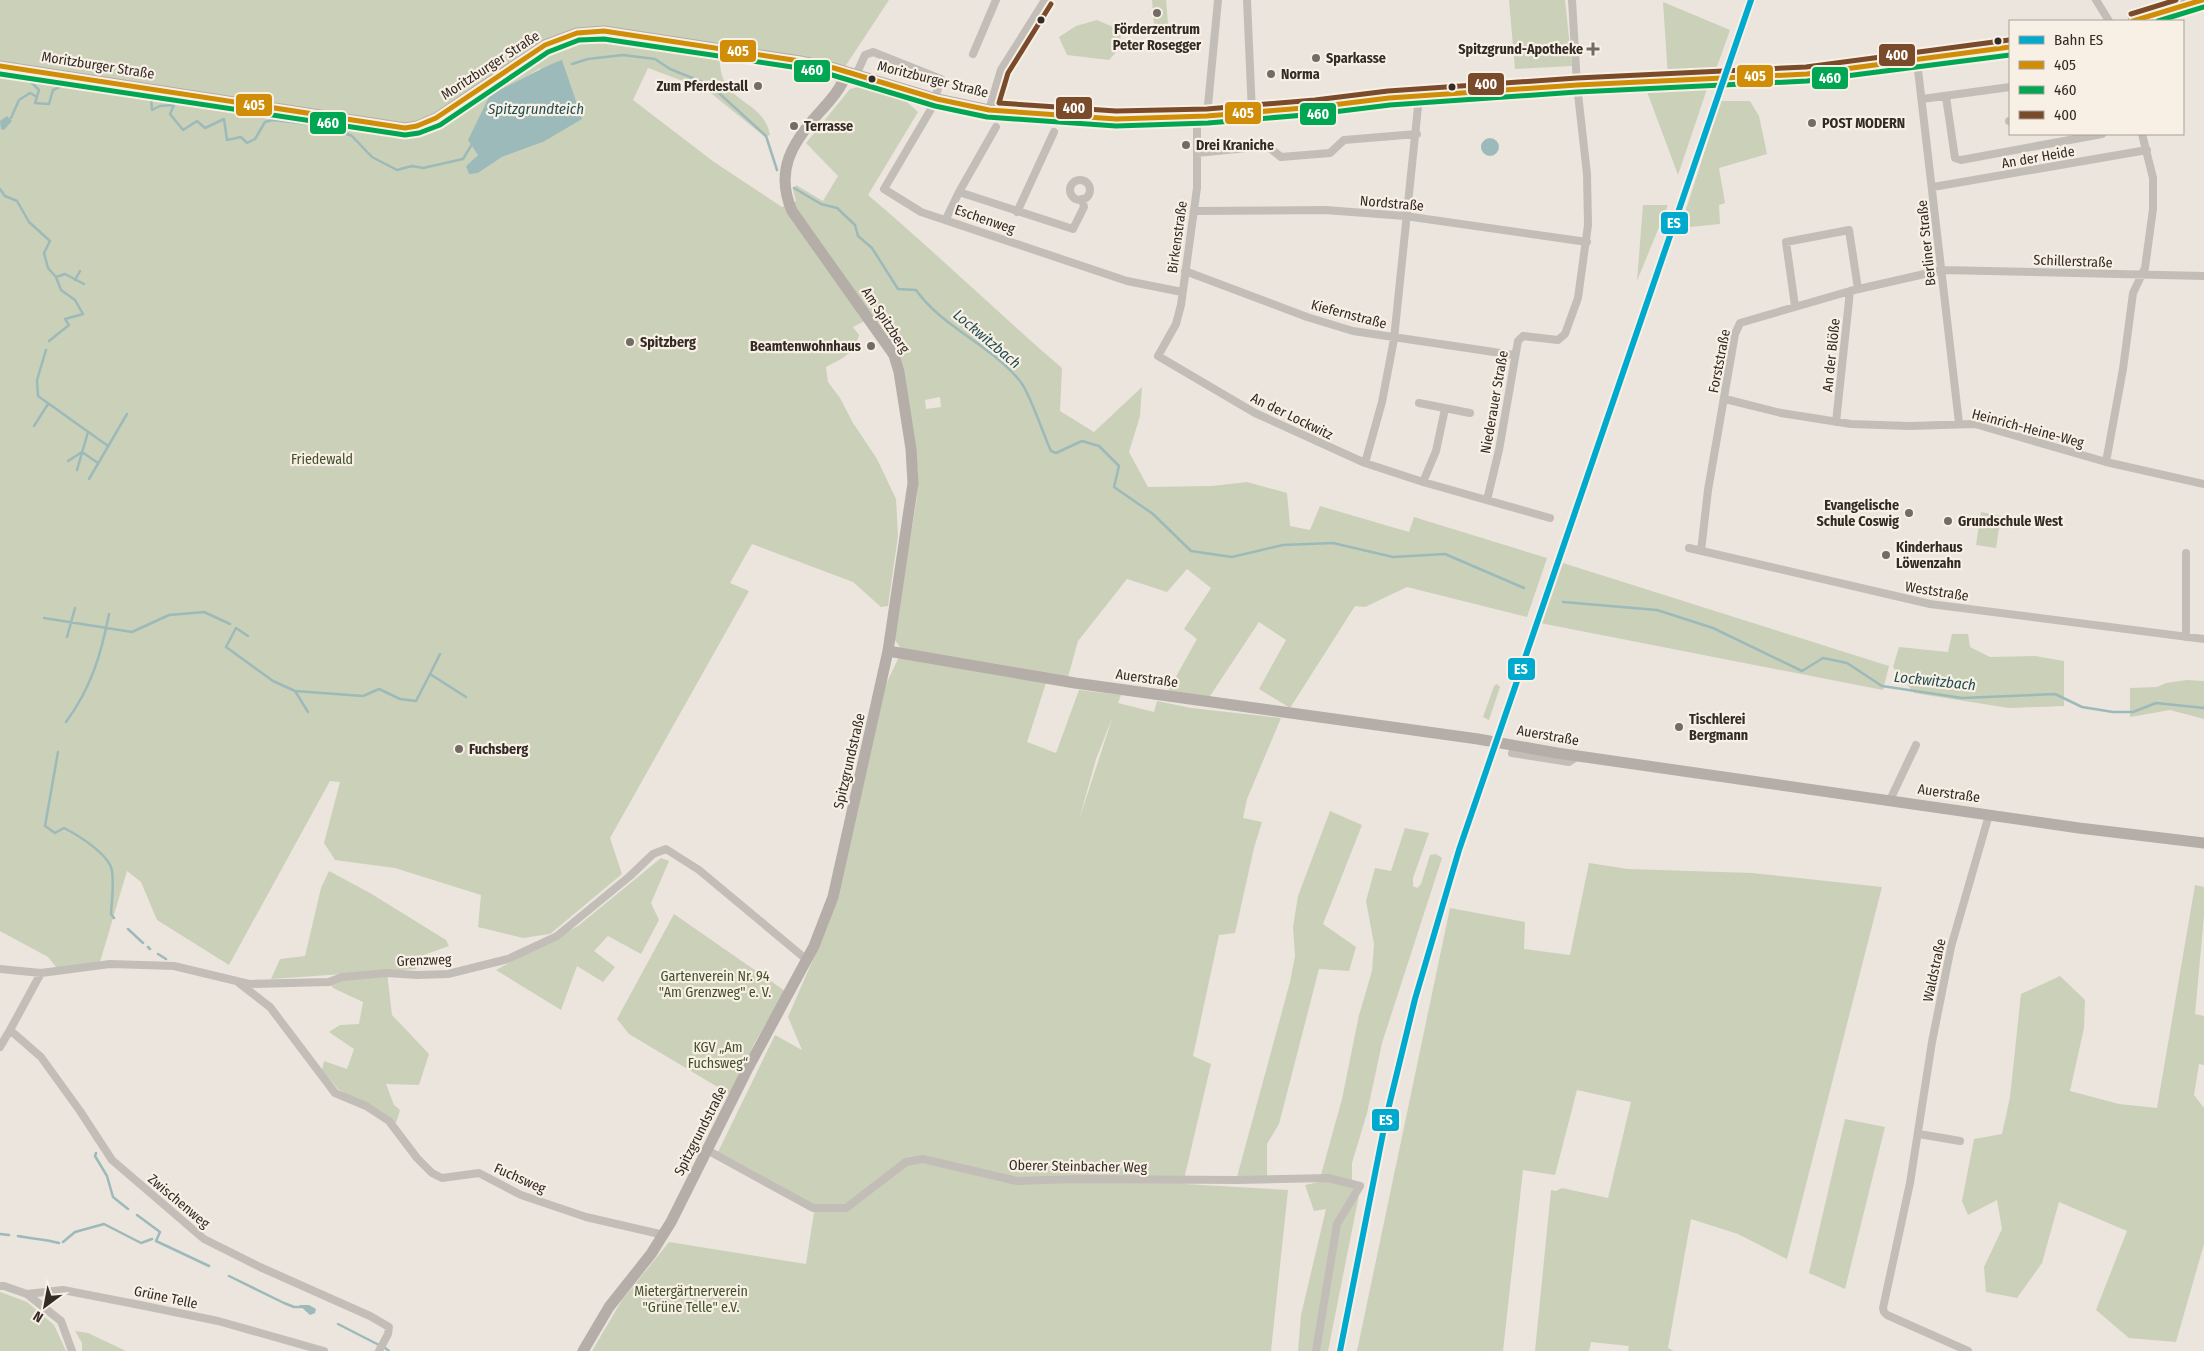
<svg xmlns="http://www.w3.org/2000/svg" width="2204" height="1351" font-family="'Fira Sans Condensed',sans-serif">
	<style>
		.green { fill: #cbd0b9; fill-rule: evenodd }
		.water { fill: #9cbaba }
		.lines { fill: none; stroke-linecap: round; stroke-linejoin: round }
		.stream { stroke: #9cbaba; stroke-width: 2.5 }
		.street { stroke: #c3bdb8; stroke-width: 8 }
		.secondary { stroke: #b4ada8; stroke-width: 11 }
		.bus-1-casing { stroke: #f8efe5; stroke-width: 9 }
		.bus-2-casing { stroke: #f8efe5; stroke-width: 9 }
		.bus-3-casing { stroke: #f8efe5; stroke-width: 9 }
		.bus-1 { stroke: #d08d08; stroke-width: 5 }
		.bus-2 { stroke: #00a651; stroke-width: 5 }
		.bus-3 { stroke: #7a4b2a; stroke-width: 5 }
		.rail-1-casing { stroke: #f8efe5; stroke-width: 10 }
		.rail-1 { stroke: #00a9ce; stroke-width: 6 }
		.poi-dot { fill: #736c66; stroke: #f8efe5; stroke-width: 2 }
		.bus-dot { fill: #332b26; stroke: #f8efe5; stroke-width: 2 }
		.labels { text-anchor: middle; stroke-width: 4.5; stroke-linejoin: round; paint-order: stroke }
		.poi-label { font-size: 14px; font-weight: bold; fill: #332b26; stroke: #f8efe5; text-anchor: start }
		.street-label { font-size: 14px; fill: #332b26; stroke: #f8efe5 }
		.park-label { font-size: 14px; fill: #42502c; stroke: #f8efe5 }
		.water-label { font-size: 15px; font-style: italic; fill: #1e4e52; stroke: #f8efe5 }
		.line-badge { stroke: #f8efe5; stroke-width: 2 }
		.badge-label { font-size: 14px; text-anchor: middle; font-weight: bold; fill: #fff }
	</style>
	<rect width="100%" height="100%" fill="#ebe5de"/>
	<!-- green -->
	<path class="green" d="M0 0H889L835 82 833 76 827 72 720 53C716 106 763 96 770 135L765 137 707 90 648 68 633 100 714 162 782 207 796 201 793 190 796 185 823 201 838 176 806 143 850 89 866 85 899 95 918 112 868 195C934 251 996 311 1062 368L1060 411 1094 432 1142 387 1140 416 1129 452 1148 487 1212 486 1247 482 1287 493 1290 526 1310 530 1320 506 1409 532 1414 517 1547 558 1527 617 1407 587 1365 607 1355 606 1290 708 1259 689 1286 640 1259 622 1208 699 1168 691 1197 639 1184 629 1211 588 1187 569 1167 592 1127 579 1078 641 1068 677 1046 683 1027 742 1056 753 1079 690 1121 695 1118 703 1154 712 1157 701 1191 708 1281 718 1247 799 1243 818 1262 822 1254 848 1235 933 1219 935 1193 1056 1211 1064 1185 1175V1184L1288 1190 1271 1351H592L622 1300 669 1242 806 1264 815 1206 718 1152 775 1035 802 1050 788 1017 828 925 886 684 899 657 900 647 894 639 917 497 918 471 908 412 876 321 883 314 882 312 853 327 859 335C854 354 843 358 826 367L828 382 840 398 853 423 877 459 896 499 898 536 888 606 881 607 853 582 752 544 730 583 749 591 610 838 622 874 550 934 523 938 478 927 481 895 395 868 335 860 324 843 340 782 330 781 229 965 157 920 141 882 127 871 100 962 57 968 48 957 0 931ZM540 68 543 142 502 157 478 173 466 166 478 155 491 93 512 86ZM940 397 941 407 926 409 925 400ZM1113 716 1079 820 1096 759Z
		M1152 0H1166L1168 24 1154 25Z
		M1509 0H1565L1572 66 1515 69Z
		M1663 2 1730 30 1714 75 1668 77Z
		M1097 20 1122 31 1118 50 1109 60 1067 55 1059 37 1076 26Z
		M1646 89H1707L1678 175Z
		M1721 101H1750L1759 116 1767 154 1719 168 1725 203 1719 205 1720 224 1680 228Z
		M1643 205H1668L1637 281Z
		M1981 512 2001 516 1996 548 1976 545Z
		M1563 563 1889 666 1883 690 1540 623Z
		M1952 634H1968L1970 647 1990 657 2035 656 2064 661V706L2009 708 1914 693 1893 667 1899 647 1948 652Z
		M2187 680 2204 681V719L2170 710 2130 717V688L2157 687 2166 683Z
		M1497 684 1500 687 1489 720 1483 717 1494 686Z
		M1330 811 1362 825 1323 924 1356 947 1349 971 1319 969 1279 1124 1267 1144V1176L1237 1177 1290 982 1295 956 1293 927 1298 896Z
		M1405 828 1429 833 1413 878V886L1417 888 1421 884 1430 855 1436 854 1442 858 1382 1043 1367 1113 1352 1163V1183L1359 1195 1328 1351H1298L1301 1315 1326 1209 1314 1211 1305 1185 1319 1182 1342 1099 1359 1015 1372 971 1374 944 1366 901 1375 868 1391 871Z
		M661 858 669 861 651 903 659 920 641 954 608 936 594 951 615 967 603 982 577 966 561 1010 496 970 578 926Z
		M1589 863 1628 869 1752 873 1882 887 1787 1259 1738 1234 1691 1219 1668 1348 1674 1351H1628L1629 1346 1591 1342 1589 1351H1535L1551 1190 1556 1191 1562 1188 1608 1198 1631 1102 1577 1090 1555 1175 1523 1170 1503 1351H1357L1450 908 1525 922 1524 949 1570 955Z
		M329 871 370 893 446 940 449 946 418 957 416 969 271 979 280 959 305 956 321 888Z
		M2195 885 2204 887V916L2195 1014 2204 1016V1065L2199 1064 2194 1095 2204 1108V1244L2176 1342 2129 1338 2096 1310 2127 1231 2059 1202 2042 1263 2017 1298 1986 1292 1984 1267 2002 1229 1997 1200 1968 1215 1962 1201 1974 1139 2002 1134 2010 1097 2021 994 2060 976 2085 1000 2084 1028 2070 1091 2119 1104 2157 1108Z
		M674 914 785 991 754 1044 731 1095 629 1034 617 1019Z
		M387 973 392 1015 429 1054 419 1085 386 1084 394 1105 400 1110 396 1123 338 1089 322 1070 324 1061 347 1069 354 1049 329 1032 340 1025 359 1024 363 1002 333 988 329 982Z
		M1845 1119 1885 1127 1845 1289 1809 1273Z
		M0 1292 27 1302 54 1325 66 1351H0Z
		M75 1331 88 1333 126 1351H82V1343Z"/>
	<!-- water -->
	<path class="water" d="M562 60 582 119 543 142 502 157 478 173 469 174 466 166 478 155 468 140 491 93C516 84 537 69 562 60Z
		M7 116 12 121 4 130 1 129 0 121Z
		M1481 147a9 9 0 1 1 18 0a9 9 0 1 1-18 0Z
		M299 1305H309L316 1309 315 1313 310 1315Z"/>
	<g class="lines">
		<!-- stream -->
		<path class="stream" d="M572 64 588 59 623 55 655 59 670 69 710 85 766 136 777 170
			M0 74 14 79 26 77 39 90 35 103 49 104 53 90 68 83 151 97 152 110 160 106 174 105 170 114 183 130 197 121 205 128 224 119 227 140 241 137 247 143 255 139 265 122 273 120 328 126 352 136 372 157 397 170 412 166 423 168 463 159 472 144
			M11 118 19 100 30 93 37 97
			M794 188 821 204 837 208 855 225 858 236 872 248 898 289 916 290C943 328 991 345 1020 381 1030 393 1043 434 1051 451L1056 453 1082 441 1099 446 1119 466 1114 487 1153 514 1191 551 1232 557 1283 545 1333 543 1393 557 1445 554 1524 588
			M0 189 5 196 17 201 29 222 50 241 44 253 48 268 56 277 61 290 75 300 83 314 65 319 69 325 49 341
			M56 277 65 274 84 284
			M75 280 80 271
			M46 350 37 380 38 396 108 446
			M34 426 48 404
			M68 461 82 452 98 463
			M77 470 88 432
			M89 479 127 414
			M1563 602 1657 610 1713 628 1802 671 1823 658 1847 663 1882 686 1962 698 2055 694 2082 707 2113 712H2133L2156 703 2204 708
			M44 618 132 632 169 615 204 612 230 624
			M248 636 236 628 226 647 273 681 295 691 363 696 379 689 400 699 416 701 430 674 466 697
			M67 637 75 608
			M430 674 440 654
			M295 691 308 712
			M66 722C91 688 101 655 109 614
			M58 752 45 826 55 833 64 828C78 835 110 855 112 871 114 885 112 900 111 914L114 918
			M128 929 143 943
			M148 947 150 949
			M158 954 166 959
			M96 1153 95 1156 107 1176 113 1197 128 1209
			M137 1215 160 1232 156 1241 209 1266
			M0 1234 9 1235
			M18 1236C33 1239 45 1239 59 1243
			M63 1242 75 1232 104 1224 141 1243 152 1239
			M229 1276 284 1303 294 1307H302
			M338 1324 379 1345
			M384 1347 389 1351"/>
		<!-- street -->
		<path class="street" d="M1247 0 1252 113
			M2096 0 2109 21
			M973 54 996 0
			M1917 61 1959 423
			M856 75 865 55 873 52 941 79 935 98
			M1946 97 1955 158 1961 160 2102 134
			M937 99 884 189 921 212 1127 281 1182 292
			M1922 99 2010 87
			M989 110 1001 70 1045 0
			M1207 116 1218 0
			M1197 117V188L1181 305 1176 324 1158 356 1255 413 1365 463 1423 482 1550 518
			M2009 121H2010
			M1197 153 1267 146 1281 157 1330 153 1344 140 1417 134
			M1070 190a10 10 0 1 1 20 0a10 10 0 1 1-20 0Z
			M1933 187 2147 150
			M959 192 1073 229 1084 207 1082 199
			M1194 211 1325 210 1405 216 1587 242
			M1017 212 1054 132
			M946 219 959 192 996 127
			M1185 271 1307 317 1353 331 1514 355
			M1795 306 1786 242 1849 230 1858 289
			M1725 399 1781 413 1851 424 1909 426 1975 424 2106 462 2204 484
			M1419 403 1470 413
			M1836 422 1850 291
			M2106 462 2123 369 2133 293 2145 268 2153 209V178L2142 134
			M1365 463 1382 402 1394 339 1419 97
			M1423 482 1436 451 1445 409
			M1487 500 1499 450 1518 341 1523 336 1558 340 1565 334 1578 298 1588 225 1587 174 1577 85 1572 0
			M1689 548 1930 604 2204 639
			M1701 551 1708 490 1735 334 1740 323 1850 291 1942 270 2204 276
			M2186 637V553
			M1512 753 1569 762 1578 756
			M1890 800 1916 745
			M0 969 41 973 110 964 174 966 249 984 329 982 342 977 387 973 417 975 448 974 508 959 557 936 630 876 653 854 666 849 699 870 807 960
			M41 973 10 1030 41 1057 80 1111 112 1160 204 1239 260 1267 370 1316 389 1327 388 1334 379 1351
			M239 983 270 1007 335 1093 366 1106 389 1121 417 1158 432 1173 442 1178 479 1173 521 1195 586 1217 664 1235
			M0 1047 10 1030
			M1919 1134 1960 1141
			M707 1150 813 1208H846L906 1162 923 1159 1017 1181 1075 1179 1238 1180 1328 1178 1360 1186 1337 1224 1316 1351
			M0 1286H4L27 1294 63 1290 140 1305 218 1321 324 1351
			M27 1294 61 1321 72 1351
			M1968 1351 1887 1315 1884 1312 1883 1308 1910 1183 1932 1042 1951 947 1989 815"/>
		<!-- secondary -->
		<path class="secondary" d="M2133 21 2202 0
			M0 66 405 128 417 126 436 118 545 45 577 33 604 31 800 61 834 68 937 99 989 110 1116 119 1207 116 1316 107 1389 98 1577 85 1807 74 2010 47
			M888 651 1075 683 1478 739 1557 753 2079 828 2204 843
			M583 1351 609 1307 651 1254 671 1222 747 1070 814 946 833 897 888 651 913 483 911 449 899 372 894 355 792 211C775 172 791 144 818 114 829 102 842 88 847 72"/>
		<defs>
			<path id="bus-1" d="M2133 21 2202 0
				M0 66 405 128 417 126 436 118 545 45 577 33 604 31 800 61 834 68 937 99 989 110 1116 119 1207 116 1316 107 1389 98 1577 85 1807 74 2010 47"/>
			<path id="bus-2" d="M2158 21 2204 7
				M0 74 405 135 419 133 440 125 548 52 579 40 604 39 799 68 832 75 935 106 987 117 1116 126 1208 123 1317 114 1390 105 1577 92 1807 81 2010 55"/>
			<path id="bus-3" d="M1051 4 1008 73 999 103 1116 111 1207 109 1315 100 1388 91 1577 78 1806 67 2009 40
				M2131 14 2176 0"/>
		</defs>
		<!-- bus-1 casing -->
		<use href="#bus-1" class="bus-1-casing"/>
		<!-- bus-2 casing -->
		<use href="#bus-2" class="bus-2-casing"/>
		<!-- bus-3 casing -->
		<use href="#bus-3" class="bus-3-casing"/>
		<!-- bus-1 -->
		<use href="#bus-1" class="bus-1"/>
		<!-- bus-2 -->
		<use href="#bus-2" class="bus-2"/>
		<!-- bus-3 -->
		<use href="#bus-3" class="bus-3"/>
		<defs>
			<path id="rail-1" d="M1340 1351 1386 1118 1415 999 1459 850 1751 0"/>
		</defs>
		<!-- rail-1 casing -->
		<use href="#rail-1" class="rail-1-casing"/>
		<!-- rail-1 -->
		<use href="#rail-1" class="rail-1"/>
	</g>
	<!-- markers -->
	<g class="poi-dot">
		<circle cx="1157" cy="13" r="5"/>
		<path d="M1590.5 41.5h5v5h5v5h-5v5h-5v-5h-5v-5h5z"/>
		<circle cx="1316" cy="58" r="5"/>
		<circle cx="1271" cy="74" r="5"/>
		<circle cx="758" cy="86" r="5"/>
		<circle cx="1812" cy="123" r="5"/>
		<circle cx="794" cy="126" r="5"/>
		<circle cx="1186" cy="145" r="5"/>
		<circle cx="630" cy="342" r="5"/>
		<circle cx="871" cy="346" r="5"/>
		<circle cx="1909" cy="513" r="5"/>
		<circle cx="1948" cy="521" r="5"/>
		<circle cx="1886" cy="555" r="5"/>
		<circle cx="1679" cy="727" r="5"/>
		<circle cx="459" cy="749" r="5"/>
	</g>
	<g class="bus-dot">
		<circle cx="1041" cy="20" r="4.5"/>
		<circle cx="1998" cy="41" r="4.5"/>
		<circle cx="872" cy="79" r="4.5"/>
		<circle cx="1452" cy="87" r="4.5"/>
	</g>
	<g class="labels">
		<!-- poi labels -->
		<g class="poi-label">
			<text x="1157" y="34" text-anchor="middle">Förderzentrum<tspan x="1157" dy="16">Peter Rosegger</tspan></text>
			<text x="1583" y="54" text-anchor="end">Spitzgrund-Apotheke</text>
			<text x="1326" y="63">Sparkasse</text>
			<text x="1281" y="79">Norma</text>
			<text x="748" y="91" text-anchor="end">Zum Pferdestall</text>
			<text x="1822" y="128">POST MODERN</text>
			<text x="804" y="131">Terrasse</text>
			<text x="1196" y="150">Drei Kraniche</text>
			<text x="640" y="347">Spitzberg</text>
			<text x="861" y="351" text-anchor="end">Beamtenwohnhaus</text>
			<text x="1899" y="510" text-anchor="end">Evangelische<tspan x="1899" dy="16">Schule Coswig</tspan></text>
			<text x="1958" y="526">Grundschule West</text>
			<text x="1896" y="552">Kinderhaus<tspan x="1896" dy="16">Löwenzahn</tspan></text>
			<text x="1689" y="724">Tischlerei<tspan x="1689" dy="16">Bergmann</tspan></text>
			<text x="469" y="754">Fuchsberg</text>
		</g>
		<!-- street labels -->
		<g class="street-label">
			<text transform="translate(98 65) rotate(9)" y="5">Moritzburger Straße</text>
			<text transform="translate(490 65) rotate(-33)" y="5">Moritzburger Straße</text>
			<text transform="translate(933 79) rotate(14)" y="5">Moritzburger Straße</text>
			<text transform="translate(2038 157) rotate(-10)" y="5">An der Heide</text>
			<text transform="translate(1392 203) rotate(5)" y="5">Nordstraße</text>
			<text transform="translate(985 219) rotate(19)" y="5">Eschenweg</text>
			<text transform="translate(1177 237) rotate(-82)" y="5">Birkenstraße</text>
			<text transform="translate(1926 243) rotate(-96)" y="5">Berliner Straße</text>
			<text transform="translate(2073 261) rotate(2)" y="5">Schillerstraße</text>
			<text transform="translate(1349 314) rotate(15)" y="5">Kiefernstraße</text>
			<text transform="translate(886 320) rotate(57)" y="5">Am Spitzberg</text>
			<text transform="translate(1831 355) rotate(-84)" y="5">An der Blöße</text>
			<text transform="translate(1719 361) rotate(-79)" y="5">Forststraße</text>
			<text transform="translate(1494 402) rotate(-80)" y="5">Niederauer Straße</text>
			<text transform="translate(1292 416) rotate(26)" y="5">An der Lockwitz</text>
			<text transform="translate(2028 428) rotate(15)" y="5">Heinrich-Heine-Weg</text>
			<text transform="translate(1937 591) rotate(9)" y="5">Weststraße</text>
			<text transform="translate(1147 678) rotate(8)" y="5">Auerstraße</text>
			<text transform="translate(1548 735) rotate(10)" y="5">Auerstraße</text>
			<text transform="translate(849 761) rotate(-77)" y="5">Spitzgrundstraße</text>
			<text transform="translate(1949 793) rotate(8)" y="5">Auerstraße</text>
			<text transform="translate(424 960) rotate(-2)" y="5">Grenzweg</text>
			<text transform="translate(1934 970) rotate(-78)" y="5">Waldstraße</text>
			<text transform="translate(700 1131) rotate(-63)" y="5">Spitzgrundstraße</text>
			<text transform="translate(1078 1166) rotate(1)" y="5">Oberer Steinbacher Weg</text>
			<text transform="translate(520 1178) rotate(24)" y="5">Fuchsweg</text>
			<text transform="translate(179 1201) rotate(40)" y="5">Zwischenweg</text>
			<text transform="translate(166 1297) rotate(12)" y="5">Grüne Telle</text>
		</g>
		<!-- park labels -->
		<g class="park-label">
			<text x="322" y="464">Friedewald</text>
			<text x="715" y="981">Gartenverein Nr. 94<tspan x="715" dy="16">"Am Grenzweg" e. V.</tspan></text>
			<text x="718" y="1052">KGV „Am<tspan x="718" dy="16">Fuchsweg“</tspan></text>
			<text x="691" y="1296">Mietergärtnerverein<tspan x="691" dy="16">"Grüne Telle" e.V.</tspan></text>
		</g>
		<!-- water labels -->
		<g class="water-label">
			<text x="536" y="114">Spitzgrundteich</text>
			<text transform="translate(987 339) rotate(40)" y="5">Lockwitzbach</text>
			<text transform="translate(1935 681) rotate(6)" y="5">Lockwitzbach</text>
		</g>
	</g>
	<g class="line-badge">
		<rect x="719" y="39" width="38" height="24" rx="5" fill="#d08d08"/>
		<rect x="1878" y="43" width="38" height="24" rx="5" fill="#7a4b2a"/>
		<rect x="793" y="59" width="38" height="24" rx="5" fill="#00a651"/>
		<rect x="1736" y="64" width="38" height="24" rx="5" fill="#d08d08"/>
		<rect x="1811" y="66" width="38" height="24" rx="5" fill="#00a651"/>
		<rect x="1467" y="72" width="38" height="24" rx="5" fill="#7a4b2a"/>
		<rect x="235" y="93" width="38" height="24" rx="5" fill="#d08d08"/>
		<rect x="1055" y="96" width="38" height="24" rx="5" fill="#7a4b2a"/>
		<rect x="1224" y="101" width="38" height="24" rx="5" fill="#d08d08"/>
		<rect x="1299" y="102" width="38" height="24" rx="5" fill="#00a651"/>
		<rect x="309" y="111" width="38" height="24" rx="5" fill="#00a651"/>
		<rect x="1660" y="211" width="29" height="24" rx="5" fill="#00a9ce"/>
		<rect x="1507" y="657" width="29" height="24" rx="5" fill="#00a9ce"/>
		<rect x="1371" y="1108" width="29" height="24" rx="5" fill="#00a9ce"/>
	</g>
	<g class="badge-label">
		<text x="738" y="56">405</text>
		<text x="1897" y="60">400</text>
		<text x="812" y="75">460</text>
		<text x="1755" y="81">405</text>
		<text x="1830" y="83">460</text>
		<text x="1486" y="89">400</text>
		<text x="254" y="110">405</text>
		<text x="1074" y="113">400</text>
		<text x="1243" y="118">405</text>
		<text x="1318" y="119">460</text>
		<text x="328" y="128">460</text>
		<text x="1674" y="228">ES</text>
		<text x="1521" y="674">ES</text>
		<text x="1386" y="1125">ES</text>
	</g>
	<!-- legend -->
	<rect x="2009" y="20" width="175" height="115" fill="#f8efe5" stroke="#a9a199"/>
	<rect x="2019" y="36" width="25" height="8" fill="#00a9ce" stroke="#a9a199"/>
	<text x="2054" y="45" font-size="15" fill="#332b26">Bahn ES</text>
	<rect x="2019" y="61" width="25" height="8" fill="#d08d08" stroke="#a9a199"/>
	<text x="2054" y="70" font-size="15" fill="#332b26">405</text>
	<rect x="2019" y="86" width="25" height="8" fill="#00a651" stroke="#a9a199"/>
	<text x="2054" y="95" font-size="15" fill="#332b26">460</text>
	<rect x="2019" y="111" width="25" height="8" fill="#7a4b2a" stroke="#a9a199"/>
	<text x="2054" y="120" font-size="15" fill="#332b26">400</text>
	<!-- north arrow -->
	<g transform="translate(45 1306) rotate(212)" stroke="#f8efe5" stroke-width="4" paint-order="stroke">
	<path d="M0-4L9 19L0 12L-9 19Z" fill="#332b26"/>
	<text y="-8" font-size="14" font-weight="bold" text-anchor="middle" fill="#332b26">N</text>
	</g>
</svg>
